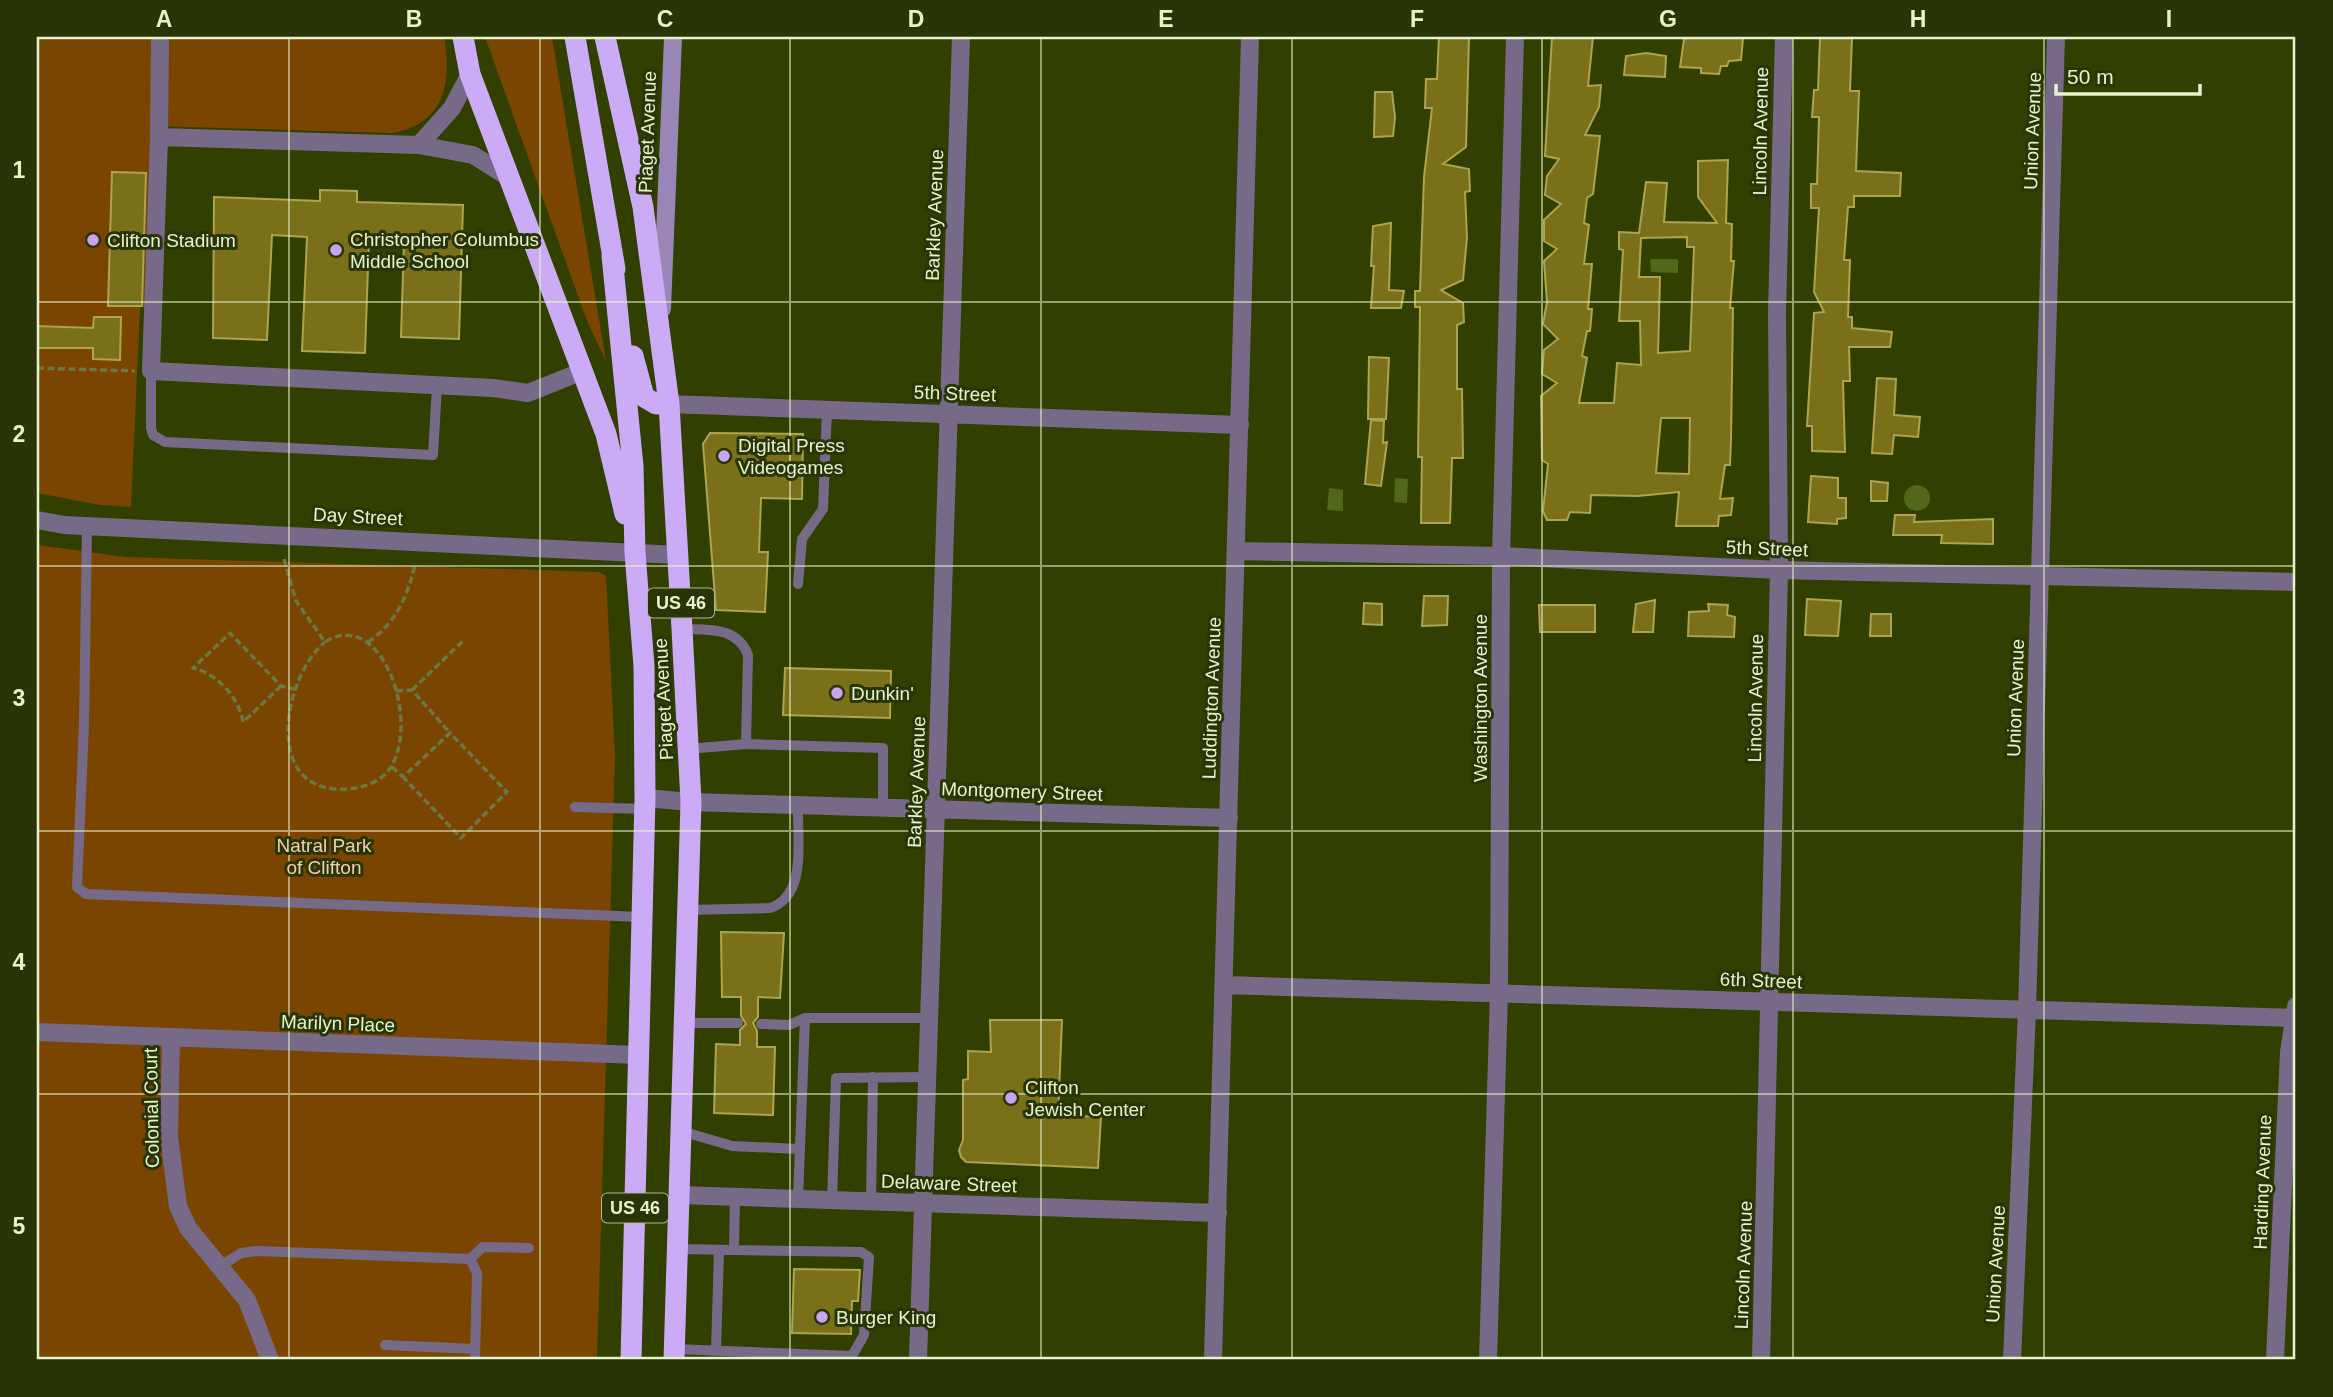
<svg xmlns="http://www.w3.org/2000/svg" width="2333" height="1397" font-family="Helvetica,sans-serif">
	<style>
		.green { fill: #7a4500 }
		.water { fill: #52671a }
		.building { fill: #797019; stroke: #ada44d; stroke-width: 2; fill-rule: evenodd }
		.lines { fill: none; stroke-linecap: round; stroke-linejoin: round }
		.path { stroke: #6b7a42; stroke-width: 3.5; stroke-dasharray: 7 3.5; stroke-linecap: butt }
		.lane { stroke: #776a89; stroke-width: 10 }
		.street { stroke: #776a89; stroke-width: 18 }
		.secondary { stroke: #9985b6; stroke-width: 18 }
		.highway { stroke: #cbabf6; stroke-width: 21 }
		.grid { fill: none; stroke: #e5f3cb; stroke-width: 2; stroke-opacity: 0.55 }
		.poi-dot { fill: #c6a6f0; stroke: #293509; stroke-width: 2.5 }
		.labels { text-anchor: middle; stroke-width: 6; stroke-linejoin: round; paint-order: stroke }
		.shield { fill: #293509; stroke: #adba91; stroke-width: 2 }
		.shield-label { font-size: 18px; font-weight: bold; fill: #e5f3cb }
		.street-label { font-size: 19px; fill: #e5f3cb; stroke: #293509 }
		.poi-label { font-size: 19px; fill: #e5f3cb; stroke: #293509; text-anchor: start }
		.park-label { font-size: 19px; fill: #f5ceab; stroke: #293509 }
		.neatline { fill: none; stroke: #e5f3cb; stroke-width: 2.5 }
		.grid-label { font-size: 23px; text-anchor: middle; font-weight: bold; fill: #e5f3cb }
	</style>
	<rect width="100%" height="100%" fill="#314000"/>
	<!-- green -->
	<path class="green" d="M37 37H444C452 82 445 124 392 133L152 126 146 307H140L131 507 100 505 37 493Z
		M485 37H552L606 361 587 321Z
		M37 545 125 557 599 572 606 576 615 756 597 1360H37Z"/>
	<!-- water -->
	<path class="water" d="M1650 259H1678V273L1651 272Z
		M1395 478 1408 479 1407 503 1394 502Z
		M1904 498a13 13 0 1 1 26 0a13 13 0 1 1-26 0Z
		M1329 488 1343 490V511L1327 510Z"/>
	<!-- building -->
	<path class="building" d="M1439 37H1469L1466 147 1443 164 1469 169 1470 191 1465 192 1467 238 1463 280 1441 290 1463 303 1464 322 1457 325V389H1462L1463 458H1452L1450 523H1421L1422 457H1418L1420 307H1415V291H1420L1424 177 1432 108H1425L1426 79H1437Z
		M1552 37H1593L1588 86 1601 85 1599 107 1585 135 1600 136 1593 194 1587 198 1584 223 1589 225 1584 264H1592L1588 309H1592L1590 331H1587L1582 356 1587 358 1579 403H1614L1617 363 1641 365 1640 321H1619L1623 250 1619 249V232L1639 233 1646 182 1667 183 1664 222 1717 223 1698 197V161L1728 160 1726 223 1732 224 1731 261H1734L1730 308H1733L1731 439 1730 465H1725L1720 499 1733 498 1731 515 1719 516 1718 526H1676L1679 492 1638 496 1591 495 1590 513 1570 512 1567 520H1547L1543 511 1548 464 1542 460 1541 396 1557 383 1542 374 1544 350 1558 339 1543 324 1547 302 1544 261 1557 249 1544 241V220L1561 204 1545 195 1547 176 1559 159 1545 156ZM1687 237V247H1694L1690 351 1658 353 1660 277H1639L1641 238ZM1661 418H1690L1689 474 1656 473Z
		M1692 37 1743 38 1741 60 1729 61 1727 66H1721L1719 74 1701 73V68L1680 67 1684 39Z
		M1820 37H1852L1850 91H1859L1856 171 1901 173 1900 196H1854V207H1848L1844 260H1850L1848 317H1852V328L1892 332 1890 347H1849L1850 381H1843L1845 452 1812 451V426H1807L1814 313 1824 312 1814 292 1819 208H1811V184H1817L1819 117H1812L1814 90H1818Z
		M1646 53 1666 56 1665 77 1624 75 1626 56Z
		M1375 92H1392L1395 117 1393 136 1374 137Z
		M112 172 146 173 142 306H108Z
		M320 190 357 191V202L463 205 459 339 401 337 404 240 369 239 365 353 302 351 307 237 272 235 267 340 213 338 214 197 320 201Z
		M1391 223 1389 290 1404 291 1401 308H1371L1374 266H1371L1373 226Z
		M94 317H121L120 360 93 359V348H37V326L93 328Z
		M1369 357 1389 358 1386 419H1368Z
		M1877 378 1896 379 1894 415 1920 417 1918 437 1894 435 1892 454 1872 453Z
		M1371 420 1384 421 1383 443 1387 442 1381 486 1365 484Z
		M710 433 803 434 802 499 761 498 759 552H768L765 612 716 610 703 444Z
		M1811 476 1838 478V498H1846V518L1837 519V524L1808 522Z
		M1871 481 1888 483 1887 501H1871Z
		M1895 515H1915L1914 522 1993 519V544L1941 543 1942 535H1893Z
		M1424 596H1448L1447 625 1422 626Z
		M1807 599 1841 601 1838 636 1805 635Z
		M1655 600 1653 632H1633L1636 604Z
		M1364 603 1382 604V625L1363 624Z
		M1708 604 1728 605 1727 615 1735 617 1734 637 1688 636 1689 612 1709 611Z
		M1539 605H1595V632H1540Z
		M1871 614H1891V636H1870Z
		M785 668 891 671 890 718 783 715Z
		M721 932 784 933 780 998 758 997V1017L753 1023 757 1031V1047H775L773 1115 714 1113 716 1044 740 1045V1030L746 1024 741 1016V997H722Z
		M990 1020H1062L1058 1117 1101 1116 1098 1168 966 1162 961 1157 959 1150 963 1140V1080L968 1079V1051L991 1052Z
		M794 1269 860 1270 858 1301H852L851 1334 792 1333Z"/>
	<g class="lines">
		<!-- path -->
		<path class="path" d="M37 368 135 371
			M284 559 296 601 325 642C389 602 430 752 376 781 363 788 348 790 334 789 263 782 286 674 325 642
			M368 642C396 623 408 596 415 564
			M281 686 243 722C239 697 217 674 193 668L230 633 281 686 295 689
			M412 690 465 639
			M396 691 412 690 450 733
			M392 767 403 777 450 733 507 792 461 838 403 777"/>
		<!-- lane -->
		<path class="lane" d="M151 371V428L153 435 165 442 433 455 437 386
			M87 525 84 724 77 887 86 894 641 917
			M798 584 802 539 823 509 827 410
			M682 629C708 630 737 626 748 655L746 744
			M688 749 746 744 883 748V808
			M575 807 645 809
			M688 910 770 908C808 896 797 838 798 805
			M685 1023H738
			M761 1024 789 1025 805 1018H930
			M681 1131 732 1146 799 1149
			M798 1199 805 1018
			M832 1200 836 1078 927 1077
			M871 1201 873 1077
			M734 1250 735 1197
			M470 1259 483 1247 529 1248
			M219 1267 241 1253 257 1251 470 1259 477 1273 475 1360
			M385 1345 475 1349
			M674 1349 852 1356 864 1335 869 1257 861 1252 677 1249
			M716 1351 719 1250"/>
		<!-- street -->
		<path class="street" d="M470 74 452 108 419 145 159 137 151 371 493 388 528 393 583 371
			M159 137 160 37
			M419 145 473 155 508 177
			M669 404 1240 425
			M37 520 64 525 678 555
			M1237 551 1501 556 1779 570 2296 582
			M645 798 691 802 1229 818
			M1224 985 2296 1018
			M37 1032 638 1055
			M171 1037 169 1137 178 1206 188 1228 247 1300 270 1360
			M678 1195 1218 1213
			M918 1360 961 37
			M1213 1360 1250 37
			M1488 1360 1499 993 1501 556 1515 37
			M1761 1360 1779 570 1777 313 1784 37
			M2012 1360 2027 1010 2056 37
			M2275 1360 2289 1052 2296 1006"/>
		<!-- secondary -->
		<path class="secondary" d="M662 309 673 37"/>
		<!-- highway -->
		<path class="highway" d="M463 37 470 74 606 434 625 514
			M575 37 615 269
			M605 37 643 207 669 404 682 629 691 802 674 1360
			M612 256 633 466 635 553 644 666 645 798 631 1360
			M633 356 644 397 656 404H669"/>
	</g>
	<!-- grid -->
	<path class="grid" d="M289 37V1360M540 37V1360M790 37V1360M1041 37V1360M1292 37V1360M1542 37V1360M1793 37V1360M2044 37V1360M37 302H2296M37 566H2296M37 831H2296M37 1094H2296"/>
	<!-- markers -->
	<g class="poi-dot">
		<circle cx="93" cy="240" r="7"/>
		<circle cx="336" cy="250" r="7"/>
		<circle cx="724" cy="456" r="7"/>
		<circle cx="837" cy="693" r="7"/>
		<circle cx="1011" cy="1098" r="7"/>
		<circle cx="822" cy="1317" r="7"/>
	</g>
	<g class="labels">
		<!-- shield labels -->
		<g class="shield">
			<rect x="648" y="588.5" width="66" height="29" rx="5"/>
			<rect x="602" y="1193.5" width="66" height="29" rx="5"/>
		</g>
		<g class="shield-label">
			<text x="681" y="609">US 46</text>
			<text x="635" y="1214">US 46</text>
		</g>
		<!-- street labels -->
		<g class="street-label">
			<text transform="translate(1760 131) rotate(-89)" y="7">Lincoln Avenue</text>
			<text transform="translate(2032 131) rotate(-88)" y="7">Union Avenue</text>
			<text transform="translate(647 132) rotate(-88)" y="7">Piaget Avenue</text>
			<text transform="translate(934 215) rotate(-88)" y="7">Barkley Avenue</text>
			<text transform="translate(955 393) rotate(2)" y="7">5th Street</text>
			<text transform="translate(358 516) rotate(3)" y="7">Day Street</text>
			<text transform="translate(1767 548) rotate(2)" y="7">5th Street</text>
			<text transform="translate(1211 698) rotate(-88)" y="7">Luddington Avenue</text>
			<text transform="translate(1480 698) rotate(-90)" y="7">Washington Avenue</text>
			<text transform="translate(1755 698) rotate(-89)" y="7">Lincoln Avenue</text>
			<text transform="translate(2015 698) rotate(-88)" y="7">Union Avenue</text>
			<text transform="translate(663 699) rotate(-93)" y="7">Piaget Avenue</text>
			<text transform="translate(916 782) rotate(-88)" y="7">Barkley Avenue</text>
			<text transform="translate(1022 791) rotate(2)" y="7">Montgomery Street</text>
			<text transform="translate(1761 980) rotate(2)" y="7">6th Street</text>
			<text transform="translate(338 1023) rotate(2)" y="7">Marilyn Place</text>
			<text transform="translate(151 1108) rotate(-91)" y="7">Colonial Court</text>
			<text transform="translate(2262 1182) rotate(-88)" y="7">Harding Avenue</text>
			<text transform="translate(949 1183) rotate(2)" y="7">Delaware Street</text>
			<text transform="translate(1995 1264) rotate(-87)" y="7">Union Avenue</text>
			<text transform="translate(1743 1265) rotate(-88)" y="7">Lincoln Avenue</text>
		</g>
		<!-- poi labels -->
		<g class="poi-label">
			<text x="350" y="246">Christopher Columbus<tspan x="350" dy="22">Middle School</tspan></text>
			<text x="107" y="247">Clifton Stadium</text>
			<text x="738" y="452">Digital Press<tspan x="738" dy="22">Videogames</tspan></text>
			<text x="851" y="700">Dunkin'</text>
			<text x="1025" y="1094">Clifton<tspan x="1025" dy="22">Jewish Center</tspan></text>
			<text x="836" y="1324">Burger King</text>
		</g>
		<!-- park labels -->
		<g class="park-label">
			<text x="324" y="852">Natral Park<tspan x="324" dy="22">of Clifton</tspan></text>
		</g>
	</g>
	<!-- border -->
	<rect width="2333" height="1397" fill="none" stroke="#293509" stroke-width="77"/>
	<!-- scale -->
	<path d="M2056 84v10h144v-10" fill="none" stroke="#e5f3cb" stroke-width="3.5"/>
	<text x="2067" y="84" font-size="21" fill="#e5f3cb" stroke="#293509" stroke-width="5" paint-order="stroke">50 m</text>
	<rect x="38" y="38" width="2256" height="1320" class="neatline"/>
	<g class="grid-label">
		<text x="164" y="27">A</text>
		<text x="414" y="27">B</text>
		<text x="665" y="27">C</text>
		<text x="916" y="27">D</text>
		<text x="1166" y="27">E</text>
		<text x="1417" y="27">F</text>
		<text x="1668" y="27">G</text>
		<text x="1918" y="27">H</text>
		<text x="2169" y="27">I</text>
		<text x="19" y="178">1</text>
		<text x="19" y="442">2</text>
		<text x="19" y="706">3</text>
		<text x="19" y="970">4</text>
		<text x="19" y="1234">5</text>
	</g>
</svg>
